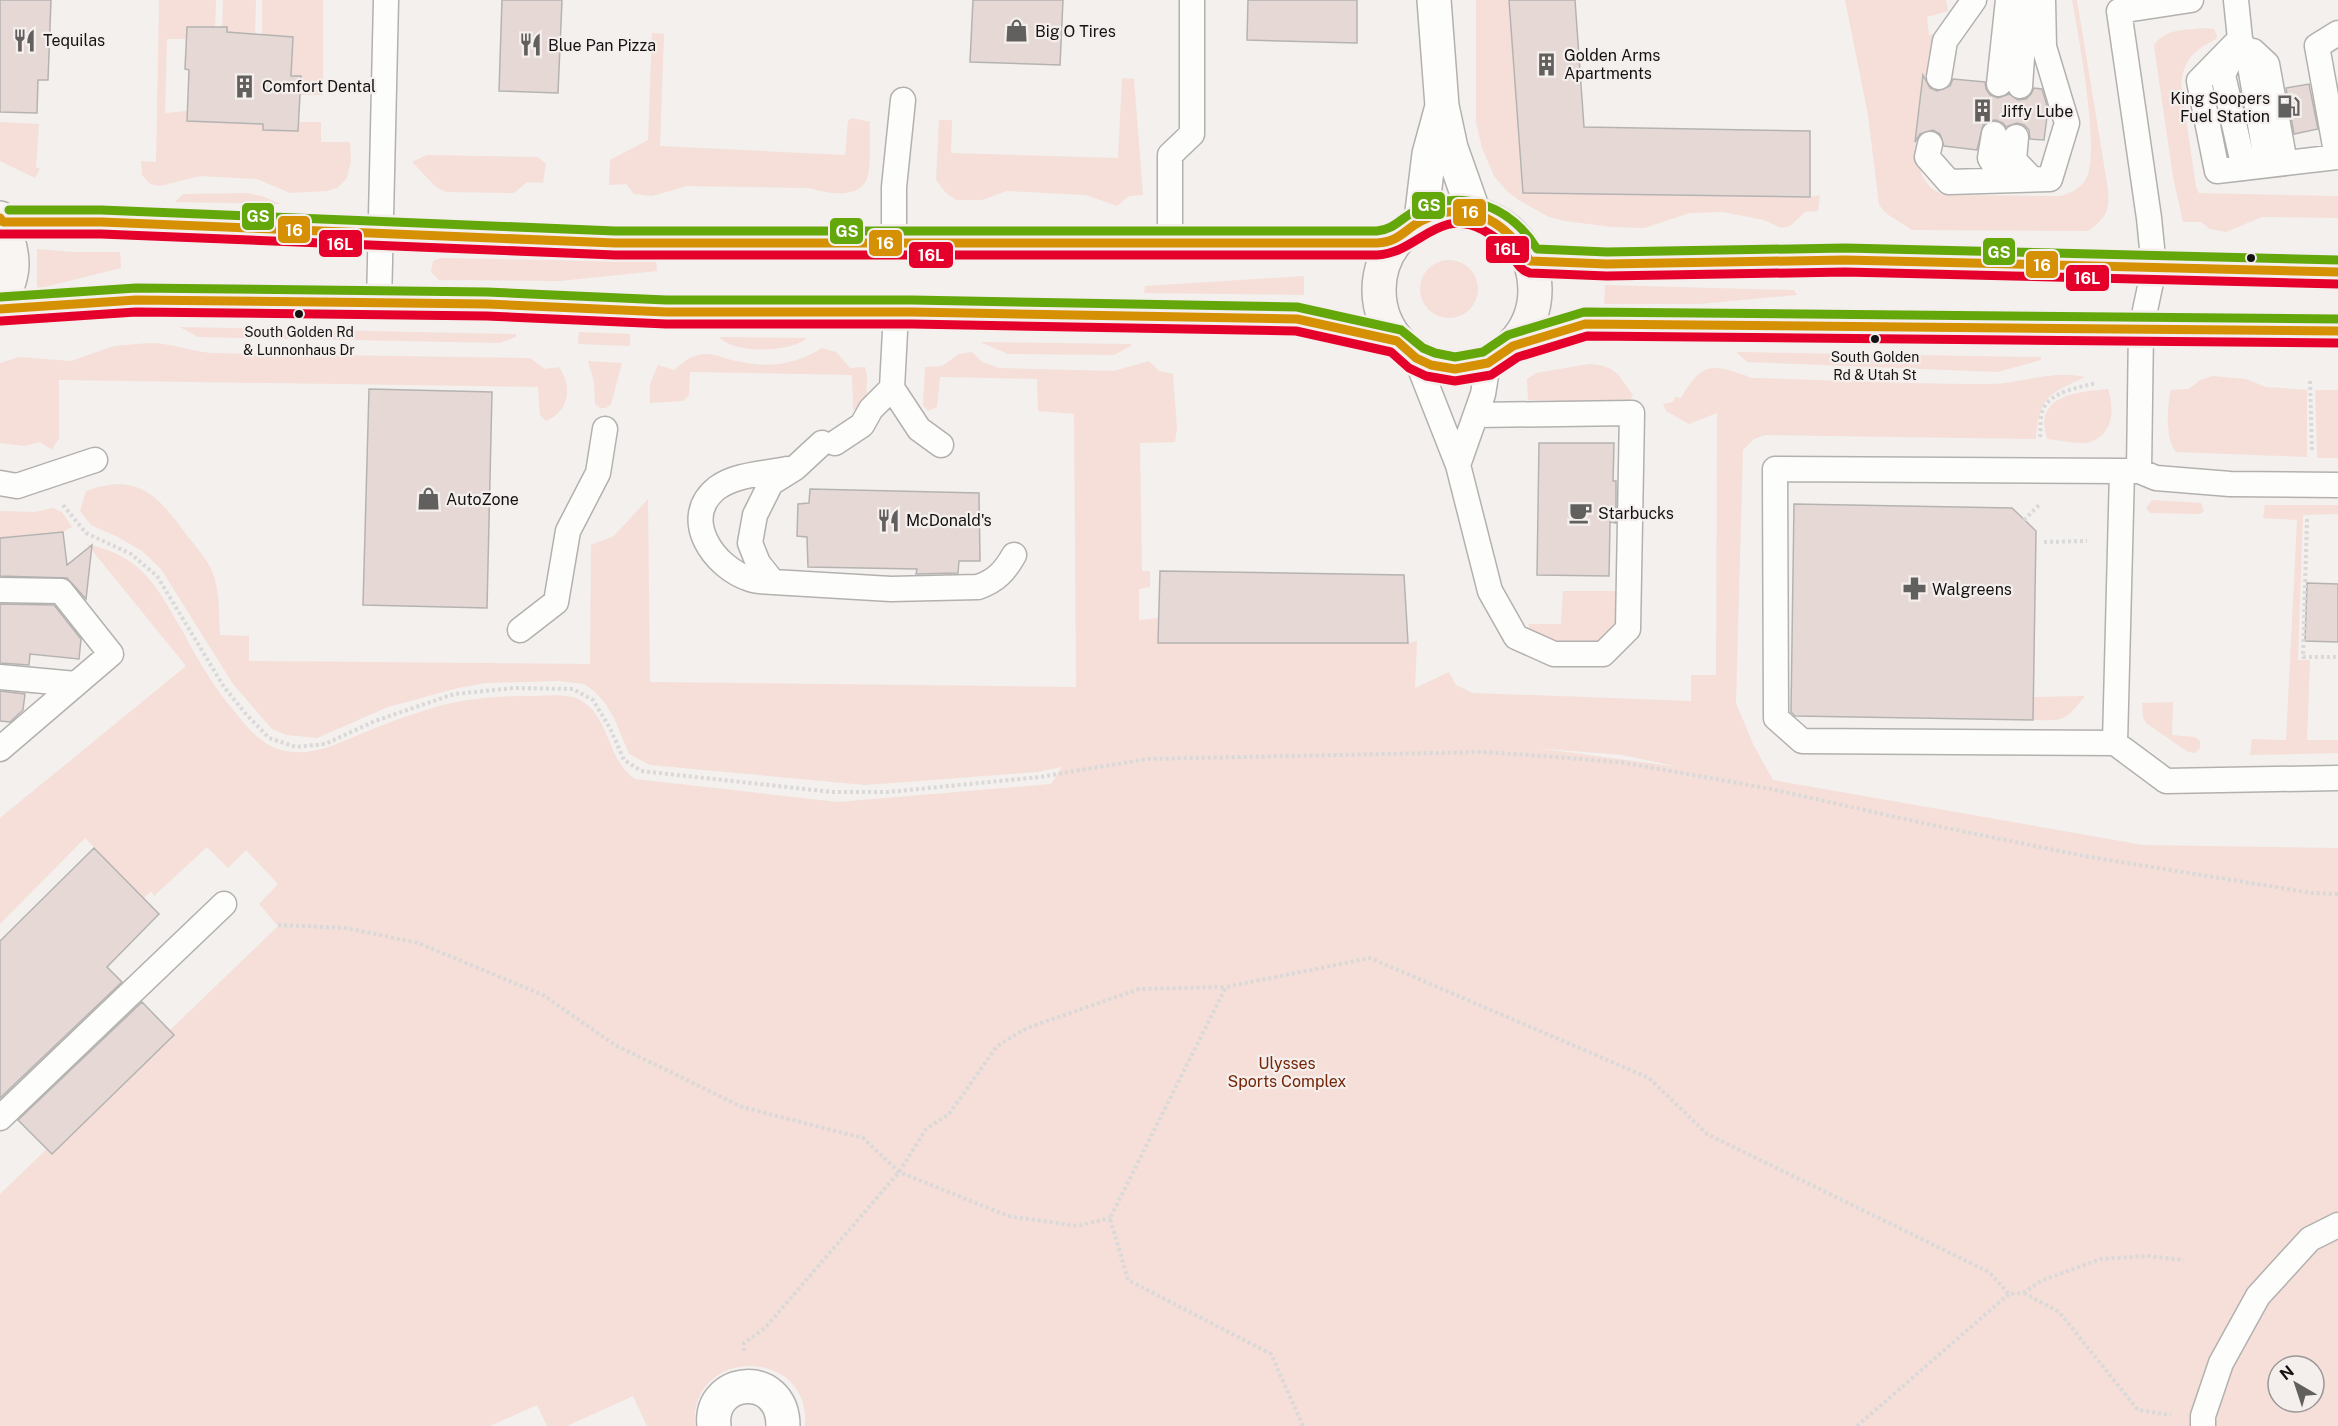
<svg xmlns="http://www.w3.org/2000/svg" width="2338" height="1426" font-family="'Public Sans',sans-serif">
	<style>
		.green { fill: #f5dfd8; fill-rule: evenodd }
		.building { fill: #e6d9d5; stroke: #b5b3b2; stroke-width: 1.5 }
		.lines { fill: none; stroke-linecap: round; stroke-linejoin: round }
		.lane-casing { stroke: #b3b1af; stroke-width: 27 }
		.street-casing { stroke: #b3b1af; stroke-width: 36 }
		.secondary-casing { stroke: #b3b1af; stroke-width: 36 }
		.path { stroke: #dad9d9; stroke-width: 4; stroke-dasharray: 3 3; stroke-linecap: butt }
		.lane { stroke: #fdfdfc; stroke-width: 24 }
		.street { stroke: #fdfdfc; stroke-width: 33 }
		.secondary { stroke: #f9f5f3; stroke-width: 33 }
		.bus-1-casing { stroke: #f4efed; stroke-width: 14 }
		.bus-2-casing { stroke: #f4efed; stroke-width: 14 }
		.bus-3-casing { stroke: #f4efed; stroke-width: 14 }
		.bus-1 { stroke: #d59003; stroke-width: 9 }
		.bus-2 { stroke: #e4002b; stroke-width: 9 }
		.bus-3 { stroke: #64a70b; stroke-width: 9 }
		.bus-dot { fill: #141212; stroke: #f4efed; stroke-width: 2 }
		.labels { text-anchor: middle; stroke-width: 4.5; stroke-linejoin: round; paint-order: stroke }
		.bus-label { font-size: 14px; fill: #141212; stroke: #f4efed }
		.poi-label { font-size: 16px; fill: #141212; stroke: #f4efed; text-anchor: start }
		.park-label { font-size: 16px; fill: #762507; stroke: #f4efed }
		.line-badge { stroke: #f4efed; stroke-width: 2 }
		.badge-label { font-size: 16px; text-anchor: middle; font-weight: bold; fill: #fff }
	</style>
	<rect width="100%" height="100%" fill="#f3f0ee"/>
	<!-- green -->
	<path class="green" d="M159 0H216L215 27H188L187 39H167L165 113 187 111V121L263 124 264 130 297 131 299 122H321V142H350L351 161 347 178 337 188 327 191 290 193 257 179 200 176 160 186 150 184 142 175 141 161 156 162Z
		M223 0H256L255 34H227V29L222 28Z
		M262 0H323V95H300L301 76H291L293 37 262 35Z
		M1476 0H1509L1523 193 1810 197 1820 195 1818 211 1805 212 1790 226 1781 228 1764 220 1723 212 1690 213 1644 228 1612 227 1565 221 1549 217 1520 201 1508 192 1494 176 1482 148 1476 122Z
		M1845 0H1946L1948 11 1927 17 1929 35 1939 33 1929 61 1928 75 1923 76 1915 142 1920 143 1919 167 1923 178 1931 188 1943 195 2060 196C2071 193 2080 189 2086 179 2101 153 2078 34 2072 0H2077L2108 189C2110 212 2106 218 2088 231L1912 230 1887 214 1879 205 1868 115Z
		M2207 28 2214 29 2217 36 2216 39C2193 51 2184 59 2181 85L2196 187 2199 193 2338 196V218L2262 217 2226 232 2210 229 2201 222H2183L2173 177 2154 46C2163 28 2189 30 2207 28Z
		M652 33 664 34 660 146 845 155 848 121 852 118 870 122C869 139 871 159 868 175 862 201 826 193 809 188L687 186 652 196 634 194 626 184 609 185 610 160 648 140Z
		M1122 78 1134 79 1143 195 1129 196 1117 206 1086 195 1007 191 982 200H956L945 192 936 180 939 120H952L951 153 1118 158Z
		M0 122 39 124 36 167 40 169 35 178 0 161Z
		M427 155 538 157 546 164 543 183 527 182 514 193 446 192 436 187 412 162Z
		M247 193 262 196 281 204 175 202 183 194Z
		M37 249 73 252H120L121 268 37 289Z
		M441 258 656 262 657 271 560 281 439 280 431 272 433 261Z
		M1420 289a29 29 0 1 1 58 0a29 29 0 1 1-58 0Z
		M1304 276V295L1144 293 1145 286Z
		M1605 285 1794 290 1797 295 1699 304H1604Z
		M180 327 516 334V337L500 343 198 337Z
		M579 332 630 334V346L578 344Z
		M719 337 807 338C791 353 733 354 719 337Z
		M980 342 1131 344V346L1114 355 1008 354Z
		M149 343C172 343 189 351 211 353L530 358 545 369 559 367C573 387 569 412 546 421L540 415 538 387 59 380V438L52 450 40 442 24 446 0 443V363L19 357 71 361 114 346Z
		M822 348 836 352 850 368 865 367 867 376 866 408 853 410 852 375 690 372 689 395 683 401 650 403V384L658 365 674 370C681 364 689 357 698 355 710 352 720 357 731 360 766 368 791 367 822 348Z
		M972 352 982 362 999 368 1114 371 1149 361 1159 371 1173 374 1177 429 1175 442 1140 443 1142 571H1150V587L1139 589V620L1159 618 1158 643H1408L1417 641 1415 688 1449 672 1456 685 1473 693 1691 701V675H1716L1717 413 1689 424 1666 411 1663 404 1673 402 1675 397 1681 398C1703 360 1713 364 1752 378 1831 380 1910 384 1990 384 2022 384 2052 369 2085 377 2047 395 2040 396 2036 439L1765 435 1754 439 1743 450 1736 703 1753 744 1773 780 2143 845 2338 848V1426H805C812 1346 688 1346 695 1426H647L633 1396 567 1426H547L537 1405 490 1426H0V1194L278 926 259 904 278 884 246 850 228 868 207 847 154 896 151 891 144 898 85 838 0 924V818L186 666 87 544C103 548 119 553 132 563 156 581 168 607 183 632 198 660 214 688 235 712 246 726 258 741 275 748 304 759 331 747 358 735 380 726 403 717 426 710 459 699 495 696 529 696 544 696 565 693 578 699 610 714 607 761 635 779L838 802 1051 784 1062 767 1037 772 865 785 650 765 629 754 614 718 605 703 594 691 584 684 559 681 486 683 458 688 388 707 317 738 287 735 272 729 233 684 161 569 142 551 118 537 91 525 80 511 86 491C139 471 160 498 188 537 196 547 207 559 212 571 220 591 219 613 220 635L249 636V661L590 664 591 545 614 536 648 499 650 682 1076 687 1074 414 1038 411 1037 379 940 377 937 407 928 411 923 405 925 367 942 366 959 354ZM1535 748 1622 755 1679 767 1536 748ZM2278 1366H2314V1402H2278Z
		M1736 352 2041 357V360L1997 372 1747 362Z
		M588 361 622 363 611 404 606 408H600L595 404 594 382Z
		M1589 364C1617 366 1617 374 1633 395L1629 403 1528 400 1527 379 1536 373Z
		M2213 376 2246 379 2266 387 2307 390V457L2176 452C2165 440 2167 405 2171 390L2189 389 2200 380Z
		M2108 389C2115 410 2113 434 2090 442 2079 445 2059 440 2047 439 2045 431 2042 419 2047 411 2057 392 2090 391 2108 389Z
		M2315 390H2338V458H2317Z
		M2152 500 2201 503 2204 511 2200 514 2150 513 2146 508Z
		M2265 505H2338V514L2303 515 2298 660H2310L2307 740H2338V753L2250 755 2252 739 2286 740 2297 520 2263 518Z
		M53 508 62 512 72 527 63 532 0 538V511L35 512Z
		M1563 591H1619V624L1604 642 1555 644 1530 631 1528 624H1561Z
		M2085 696C2065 721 2065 721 2033 720V697Z
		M2173 702 2172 735 2195 737 2200 741V748L2195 753 2188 752 2146 723 2143 717 2142 703Z"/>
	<!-- building -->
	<path class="building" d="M0 0H51L48 80H38L37 113 0 112Z
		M502 0H562L558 93 499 91Z
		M973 0H1063L1060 65 970 62Z
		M1248 0H1357V43L1247 40Z
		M1509 0H1575L1584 127 1810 131V197L1523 193Z
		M187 27H227V32L293 37 291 76H301L298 131 263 130V124L187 121 189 70 185 69Z
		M1923 75 1930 88 1937 91 1950 86 1953 79 1985 82 1986 89 1990 95 1998 98 2009 94 2018 100 2026 99 2031 94 2034 88 2042 89 2048 109 2044 140 2030 139 2029 130 2024 125 2017 123 2006 127 2003 123 1996 120 1988 121 1983 125 1977 150 1944 146 1940 134 1933 130 1920 134 1915 142Z
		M2309 84 2318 129 2294 134 2286 88Z
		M369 389 492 392 487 608 363 605Z
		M1539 443H1614L1613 481H1616V523L1610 522 1609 576 1537 575Z
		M810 489 979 493 980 561H959L958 573 916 574 917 569 808 567 807 537 797 536 798 504 809 503Z
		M1794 504 2012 508 2036 531 2033 720 1795 716 1791 712Z
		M63 532 67 565 92 545 86 599 67 578 0 576V538Z
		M1160 571 1404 575 1408 643H1158Z
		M2307 583 2338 584V642L2305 641Z
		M0 604 54 605 81 639 79 659 30 654 29 665 0 663Z
		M0 691 25 694 23 710 10 722 0 721Z
		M94 848 159 914 107 967 122 982 0 1098V941Z
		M142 1002 174 1035 52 1154 18 1120Z"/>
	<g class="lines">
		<defs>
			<path id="lane" d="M2236 0 2240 39 2199 81 2217 171 2338 157
				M2253 51 2267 64 2285 163
				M1939 77 1945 41 1974 0
				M1999 84 2008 0
				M2020 86 2026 0
				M1994 134 1990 158 2004 180
				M2016 137 2014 160 2031 178
				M1930 144 1927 157 1949 182 2050 179 2067 123 2044 47 2043 0
				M2337 157 2317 46 2338 33
				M2244 168 2223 75 2240 39 2250 66 2267 165
				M1170 242V155L1192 134V0
				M894 243V187L903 100
				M379 304 386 0
				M896 312 892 388 919 429 941 445
				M1416 358 1458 465 1490 591 1516 637 1554 654H1603L1628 629 1632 413 1476 415
				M822 443 795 468 771 483 755 515 750 543 758 563 773 582 891 589 978 587C996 581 1005 571 1014 555
				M835 443 862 425 871 409 892 388
				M1458 465 1483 394 1488 363
				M2139 471 2141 329 2154 268 2149 218 2119 11 2191 0
				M0 483 17 486 95 460
				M2338 485 2230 484 2156 478 2139 471H2122L1775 469 1776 718 1802 741 2115 743 2166 781 2338 778
				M773 582C766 581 757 582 750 579 714 568 679 518 717 488 736 474 764 474 787 469
				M0 590 61 591 111 654 0 749
				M520 630 556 602 568 531 598 473 605 429
				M0 677 76 684
				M2115 743 2122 471
				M0 1118 224 904
				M2203 1426V1416L2221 1363 2258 1296 2310 1239 2338 1225"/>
			<path id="street" d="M1434 0 1442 106 1451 148 1474 213
				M1421 220 1429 154 1441 110
				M714 1426C708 1377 783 1370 783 1426"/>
			<path id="secondary" d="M1379 290a78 78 0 1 1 156 0a78 78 0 1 1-156 0Z
				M0 218 3 222C13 257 18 269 0 302
				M3 222H101L615 243H1393
				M1530 261 1607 264 1845 260 2338 272
				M0 309 136 300 487 304 666 312H912L1297 319 1397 341
				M1513 346 1585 324 2338 331"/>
		</defs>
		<!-- lane casing -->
		<use href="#lane" class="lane-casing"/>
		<!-- street casing -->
		<use href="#street" class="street-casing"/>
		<!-- secondary casing -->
		<use href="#secondary" class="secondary-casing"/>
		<!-- path -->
		<path class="path" d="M2310 381 2312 452
			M2040 437C2041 429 2040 419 2042 412 2049 391 2078 388 2096 383
			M63 505 86 533 131 554 157 576 224 687 245 713 269 738 296 747 325 744 375 721 454 694 514 688 573 689 593 700 610 728 624 760 641 771 832 792H888L1040 777 1147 759 1482 752 1543 756 1626 763 1771 789 1927 824 2084 856 2312 893 2338 894
			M2307 519 2303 657H2338
			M2024 520 2039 505
			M2044 542 2087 541
			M278 925 346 928 418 943 543 995 615 1045 742 1107 863 1138 899 1172 1008 1216 1077 1226 1110 1218
			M2024 1293 2059 1312 2138 1410 2171 1415
			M744 1351V1343L765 1328 899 1172 926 1129 949 1114 997 1046 1027 1028 1139 989 1226 987
			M1303 1426 1271 1354 1128 1280 1110 1218 1226 987 1370 958 1649 1078 1707 1134 1989 1272 2009 1294 2023 1293 2043 1280 2101 1259 2147 1256 2184 1260
			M1857 1426 2009 1294"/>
		<!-- lane -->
		<use href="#lane" class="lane"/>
		<!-- street -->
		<use href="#street" class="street"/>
		<!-- secondary -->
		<use href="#secondary" class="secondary"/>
		<defs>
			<path id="bus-1" d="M0 218 3 222H101L615 243H1377C1399 242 1404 230 1421 221 1467 197 1505 221 1530 261L1607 264 1845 260 2338 272
				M0 309 136 300 487 304 666 312H912L1297 319 1397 341 1416 358 1431 365 1455 369 1488 363 1513 346 1585 324 2338 331"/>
			<path id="bus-2" d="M0 234H101L615 255H1377C1418 253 1438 206 1483 230 1490 234 1497 238 1502 243 1512 252 1517 270 1530 273L1607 276 1845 272 2338 284
				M1 321 136 312 487 316 666 324H912L1296 331 1391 352 1409 368 1426 376 1455 381 1491 375 1518 357 1587 336 2338 343"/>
			<path id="bus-3" d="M9 210H101L615 231H1377C1394 230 1402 217 1417 210 1463 187 1511 207 1537 249L1607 252 1845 248 2338 260
				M0 297 136 288 487 292 666 300H912L1297 307 1401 330 1423 348 1435 353 1455 357 1483 352 1508 335 1584 312 2338 319"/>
		</defs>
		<!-- bus-1 casing -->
		<use href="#bus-1" class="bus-1-casing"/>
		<!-- bus-2 casing -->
		<use href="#bus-2" class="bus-2-casing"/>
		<!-- bus-3 casing -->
		<use href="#bus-3" class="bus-3-casing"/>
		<!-- bus-1 -->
		<use href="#bus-1" class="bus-1"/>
		<!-- bus-2 -->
		<use href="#bus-2" class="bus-2"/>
		<!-- bus-3 -->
		<use href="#bus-3" class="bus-3"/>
	</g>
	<!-- icons -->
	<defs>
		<symbol id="shop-bare" viewBox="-9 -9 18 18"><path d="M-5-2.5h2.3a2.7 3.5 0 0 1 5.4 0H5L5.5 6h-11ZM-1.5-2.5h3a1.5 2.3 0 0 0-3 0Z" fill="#62605f" stroke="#f4efed" stroke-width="2.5" paint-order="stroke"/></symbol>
		<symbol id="restaurant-bare" viewBox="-9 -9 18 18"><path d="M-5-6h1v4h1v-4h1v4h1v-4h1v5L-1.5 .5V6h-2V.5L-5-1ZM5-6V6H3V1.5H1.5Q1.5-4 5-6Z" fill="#62605f" stroke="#f4efed" stroke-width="2.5" paint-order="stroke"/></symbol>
		<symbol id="building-bare" viewBox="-9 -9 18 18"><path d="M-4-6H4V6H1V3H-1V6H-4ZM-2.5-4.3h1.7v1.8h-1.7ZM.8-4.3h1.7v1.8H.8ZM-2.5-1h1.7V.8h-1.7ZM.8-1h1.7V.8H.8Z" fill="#62605f" stroke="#f4efed" stroke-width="2.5" paint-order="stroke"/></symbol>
		<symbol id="fuel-bare" viewBox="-9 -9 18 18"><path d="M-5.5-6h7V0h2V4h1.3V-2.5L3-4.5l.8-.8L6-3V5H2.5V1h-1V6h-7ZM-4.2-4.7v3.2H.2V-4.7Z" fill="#62605f" stroke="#f4efed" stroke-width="2.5" paint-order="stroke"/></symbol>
		<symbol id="cafe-bare" viewBox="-9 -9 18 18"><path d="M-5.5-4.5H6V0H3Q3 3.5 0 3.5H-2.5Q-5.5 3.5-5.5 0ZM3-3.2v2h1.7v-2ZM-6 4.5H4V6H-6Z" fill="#62605f" stroke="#f4efed" stroke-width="2.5" paint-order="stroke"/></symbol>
		<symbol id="pharmacy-bare" viewBox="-9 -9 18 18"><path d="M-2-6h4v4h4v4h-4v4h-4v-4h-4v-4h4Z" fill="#62605f" stroke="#f4efed" stroke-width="2.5" paint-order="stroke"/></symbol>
	</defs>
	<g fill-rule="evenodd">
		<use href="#shop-bare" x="1000" y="14" width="33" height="33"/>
		<use href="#restaurant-bare" x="8" y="24" width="33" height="33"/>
		<use href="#restaurant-bare" x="514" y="28" width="33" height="33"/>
		<use href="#building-bare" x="1530" y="48" width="33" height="33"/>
		<use href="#building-bare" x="228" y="70" width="33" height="33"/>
		<use href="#fuel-bare" x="2272" y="90" width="33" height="33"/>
		<use href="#building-bare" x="1966" y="94" width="33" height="33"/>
		<use href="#shop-bare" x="412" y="482" width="33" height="33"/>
		<use href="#cafe-bare" x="1564" y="496" width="33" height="33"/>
		<use href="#restaurant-bare" x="872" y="504" width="33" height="33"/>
		<use href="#pharmacy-bare" x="1898" y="572" width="33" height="33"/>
	</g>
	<!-- markers -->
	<g class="bus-dot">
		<circle cx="2251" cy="258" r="5"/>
		<circle cx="299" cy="314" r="5"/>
		<circle cx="1875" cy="339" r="5"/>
	</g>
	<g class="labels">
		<!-- bus labels -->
		<g class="bus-label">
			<text x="299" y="337">South Golden Rd<tspan x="299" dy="18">&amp; Lunnonhaus Dr</tspan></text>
			<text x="1875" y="362">South Golden<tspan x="1875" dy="18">Rd &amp; Utah St</tspan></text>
		</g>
		<!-- poi labels -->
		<g class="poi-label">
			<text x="1035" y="37">Big O Tires</text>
			<text x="43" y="46">Tequilas</text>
			<text x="548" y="51">Blue Pan Pizza</text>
			<text x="1564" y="61">Golden Arms<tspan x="1564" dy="18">Apartments</tspan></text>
			<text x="262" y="92">Comfort Dental</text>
			<text x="2270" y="104" text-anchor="end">King Soopers<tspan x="2270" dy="18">Fuel Station</tspan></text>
			<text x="2001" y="117">Jiffy Lube</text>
			<text x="446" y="505">AutoZone</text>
			<text x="1598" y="519">Starbucks</text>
			<text x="906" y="526">McDonald's</text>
			<text x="1932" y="595">Walgreens</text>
		</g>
		<!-- park labels -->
		<g class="park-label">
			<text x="1287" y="1069">Ulysses<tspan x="1287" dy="18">Sports Complex</tspan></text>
		</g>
	</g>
	<g class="line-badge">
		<rect x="1411" y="191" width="35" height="29" rx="6" fill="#64a70b"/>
		<rect x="1452" y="198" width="35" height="29" rx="6" fill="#d59003"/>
		<rect x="241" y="202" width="34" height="29" rx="6" fill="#64a70b"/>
		<rect x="277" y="215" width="34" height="29" rx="6" fill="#d59003"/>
		<rect x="829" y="217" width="35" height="28" rx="6" fill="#64a70b"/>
		<rect x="868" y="229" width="35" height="28" rx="6" fill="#d59003"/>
		<rect x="318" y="229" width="45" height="29" rx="6" fill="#e4002b"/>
		<rect x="1485" y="235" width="45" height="29" rx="6" fill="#e4002b"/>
		<rect x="1982" y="237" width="34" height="29" rx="6" fill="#64a70b"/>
		<rect x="908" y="241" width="46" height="28" rx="6" fill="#e4002b"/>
		<rect x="2025" y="250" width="34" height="29" rx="6" fill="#d59003"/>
		<rect x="2065" y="264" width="45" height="28" rx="6" fill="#e4002b"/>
	</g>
	<g class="badge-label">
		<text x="1429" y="211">GS</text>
		<text x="1470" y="218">16</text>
		<text x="258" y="222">GS</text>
		<text x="294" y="236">16</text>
		<text x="847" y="237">GS</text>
		<text x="885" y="249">16</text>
		<text x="340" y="250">16L</text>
		<text x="1507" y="255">16L</text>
		<text x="1999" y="258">GS</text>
		<text x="931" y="261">16L</text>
		<text x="2042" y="271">16</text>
		<text x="2087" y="284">16L</text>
	</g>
	<!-- north arrow -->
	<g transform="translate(2296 1384) rotate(321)"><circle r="28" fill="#f4efed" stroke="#9a9795" stroke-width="1.5"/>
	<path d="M0-4.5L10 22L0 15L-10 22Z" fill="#62605f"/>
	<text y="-9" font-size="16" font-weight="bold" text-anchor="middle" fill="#141212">N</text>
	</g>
</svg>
